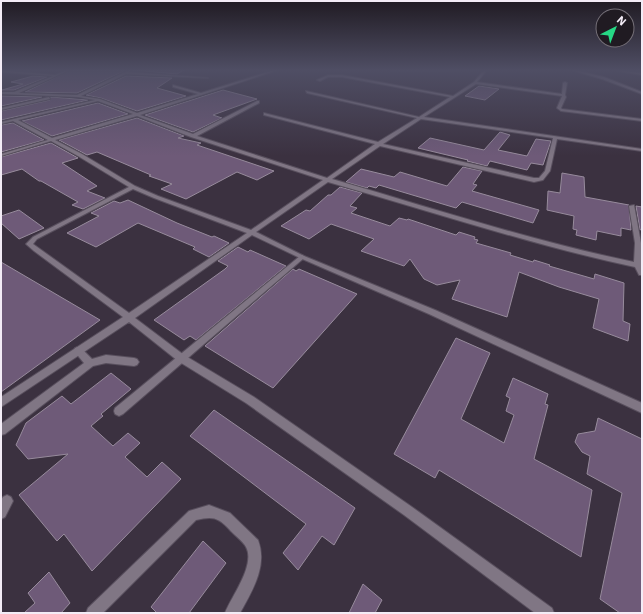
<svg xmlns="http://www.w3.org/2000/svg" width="643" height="614" font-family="'IBM Plex Sans',sans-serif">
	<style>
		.building { fill: #6e5a78; stroke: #978b9c }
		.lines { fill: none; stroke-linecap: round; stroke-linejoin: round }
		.lane-casing { stroke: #584f5d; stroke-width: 2 }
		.street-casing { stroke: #584f5d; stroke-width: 2 }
		.lane { fill: #807684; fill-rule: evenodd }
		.street { fill: #807684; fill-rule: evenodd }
	</style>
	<rect width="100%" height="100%" fill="#3b3140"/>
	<!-- building -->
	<path class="building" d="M71 70H126L77 93 25 92Z
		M133 70H184L177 74Z
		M33 76 47 77 14 90H2L23 84 11 82Z
		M126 76 172 78 157 88 186 96 137 111 101 98 86 95Z
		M479 86 499 89 485 100 465 96Z
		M223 90 257 99 213 115 222 118 193 132 145 115Z
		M1 96 42 97 1 106Z
		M51 97 88 100 1 120V111L50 100Z
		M98 103 128 114 52 136 22 121Z
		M137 118 184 136 178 138 201 143 197 145 274 171 257 180 237 172 186 199 161 189 172 184 149 176 151 175 97 152 87 155 59 140Z
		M13 123 44 140 1 152V125Z
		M500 132 510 135 498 150 527 156 536 139 551 141 543 165 531 163 527 170 490 161 487 166 467 161 468 160 418 148 430 138 484 150Z
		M51 143 78 158 62 163 97 186 87 191 105 198 83 209 72 205 78 202 41 181H39L22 169 1 175V157Z
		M463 167 482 171 473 184 477 185 472 191 539 210 533 223 462 202 456 208 379 185 376 188 369 186 367 188 346 182 361 169 394 177 400 172 447 186Z
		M562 173 584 177 585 197 629 205 631 230 621 228V236L597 231 596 240 576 235 577 230 573 229 574 216 547 210 548 191 560 193Z
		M340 187 362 193 350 206 357 208 351 213 390 226 399 218 407 220 408 219 456 235 459 232 475 237 474 239 478 240 476 243 511 253 510 255 533 262 534 260 550 265 549 266 594 279 595 274 624 283 623 321 630 324 628 341 593 328 599 299 559 287 519 272 507 317 452 299 460 280 437 285 424 279 410 259 404 266 361 251 374 239 331 224 309 239 281 226 306 210 310 211 328 195H331Z
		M128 200 177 223 212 237 214 236 229 243 209 257 193 249 195 247 138 223 96 247 67 233 99 216 91 213 114 201 120 203Z
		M636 206 642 207V229L640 230Z
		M19 210 44 228 19 239 1 223V216Z
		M238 247 248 252 250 250 286 266 196 340 190 336 184 340 154 320 225 269 228 266 218 261Z
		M1 262 100 320 1 392Z
		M293 269 296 271 299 269 357 294 273 388 205 346Z
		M456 338 490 353 461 419 504 443 514 415 506 411 510 398 506 396 513 378 548 394 545 404 548 405 534 459 592 490 581 557 439 470 435 478 394 454Z
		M111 373 131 389 101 414 103 416 91 426 113 446 128 433 140 443 125 457 147 477 162 462 181 479 92 571 64 534 57 541 19 495 68 454 28 459 16 445 26 423 62 396 71 404Z
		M214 410 355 508 334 545 322 536 298 570 283 553 306 524 190 436Z
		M598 418 642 439V613H620L600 599 622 493 587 474 590 456 582 452 575 442 578 434 595 431Z
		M203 541 226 563 189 613H157L151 607Z
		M49 572 70 603 61 613H24L35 603 28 593Z
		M363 584 382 600 375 613H349Z"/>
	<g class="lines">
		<defs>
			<path id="lane" d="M302 255 305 257 304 258 123 414 119 416 115 414 114 411 115 408 300 256Z
				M78 347 81 348 92 359 106 355 134 358 137 359 139 362 137 365 134 366 106 363 93 366 5 434 1 435V424L84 363 74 351 75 348Z
				M7 495 11 497 13 501 5 517 1 519V500L3 497Z
				M209 505 230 513 258 540C268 566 252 591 240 613H225C231 597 256 565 246 547 243 541 234 535 229 529 218 517 212 516 196 520L103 613H86L88 608 189 511Z"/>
			<path id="street" d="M1 70 55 75 67 70H70L19 93 77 95 129 70H132L129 72 208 78 126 74 81 96 100 99 137 113 198 94 173 87V85L201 93 274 70H278L140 115 193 134 257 101H259V103L197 136 327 178 375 144 264 115V113L378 142 417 118 307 93 306 91 419 117 450 97 342 77H328L320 81 317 80 328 75H342L453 96 474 82 484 70H487L477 82 562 94 563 83 565 82 567 83 565 95 566 97 561 108 562 109 642 119V121L561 111 557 108 562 96 476 84 424 117 642 149V151L557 139 550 171 543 180 534 182 380 146 332 179C432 208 532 241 634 262L635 243 629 206 634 205 641 243 642 275H639L635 267C532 245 430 211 328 182L256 232 304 256 435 310 642 403V413L429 314 300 258 252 235 135 318 184 355 254 397 412 507 552 608 554 613H535L404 515 246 403 178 361 129 322 1 407V397L123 317 34 251 26 244 33 237 129 187 78 156 51 141 1 156V154L48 140 13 121 1 124V122L95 100 78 97 1 94V92H14L53 76 1 72ZM98 101 133 114 52 138 18 120ZM137 116 191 137 323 180 251 230 158 196 135 186 82 154 55 140ZM421 119 553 138 545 171 539 178H534L383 144ZM133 189 154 198 247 233 129 313 33 244 37 239Z
				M391 70H478L392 71Z
				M571 70H575L604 77 642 92V94L602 79Z
				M617 70 642 73V75L618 71Z
				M49 97 50 99 1 110V108Z"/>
		</defs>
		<!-- lane casing -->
		<use href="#lane" class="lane-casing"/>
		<!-- street casing -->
		<use href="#street" class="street-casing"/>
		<!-- lane -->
		<use href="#lane" class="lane"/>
		<!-- street -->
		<use href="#street" class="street"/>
	</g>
	<!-- sky -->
	<linearGradient id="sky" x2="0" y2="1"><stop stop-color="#201b23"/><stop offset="0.45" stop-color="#4f4e64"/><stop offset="1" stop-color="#4f4e64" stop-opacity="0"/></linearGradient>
	<rect width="643" height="156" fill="url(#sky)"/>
	<!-- border -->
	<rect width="643" height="614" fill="none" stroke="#f3ecf6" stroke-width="4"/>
	<!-- north arrow -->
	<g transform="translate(615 28) rotate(42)"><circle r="19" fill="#201b22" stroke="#746f77"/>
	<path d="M0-3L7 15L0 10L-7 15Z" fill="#26d885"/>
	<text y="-6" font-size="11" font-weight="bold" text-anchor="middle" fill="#f3ecf6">N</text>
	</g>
</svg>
